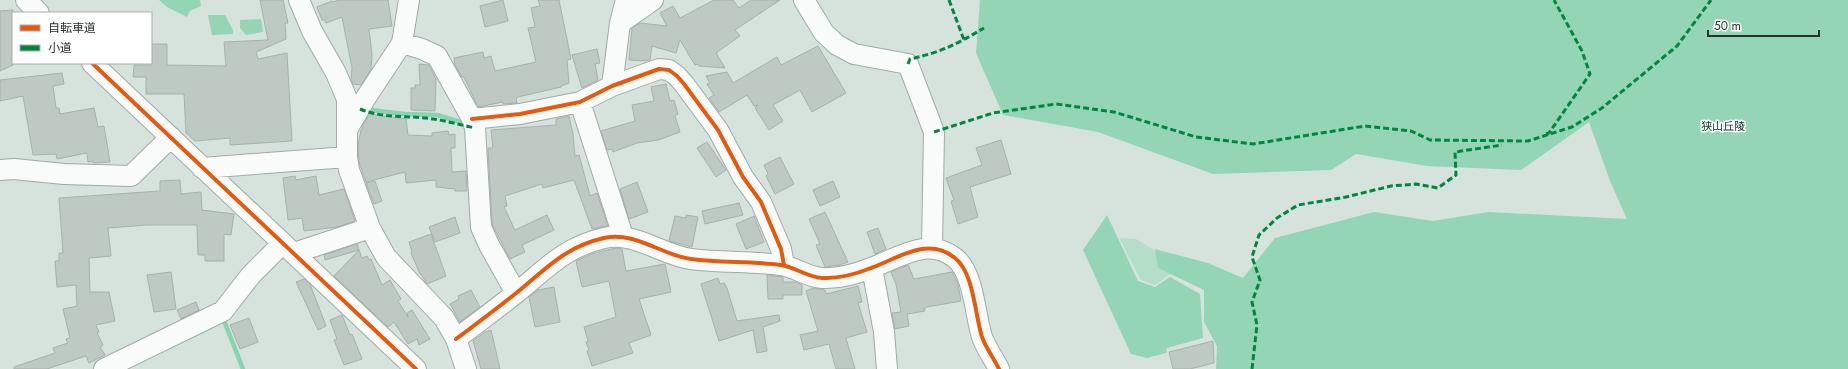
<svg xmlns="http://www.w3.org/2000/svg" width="1848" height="369" font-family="Jost,'Noto Sans JP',sans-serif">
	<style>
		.green { fill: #b5dec9 }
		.forest { fill: #94d5b6 }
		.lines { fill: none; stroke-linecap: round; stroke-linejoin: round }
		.stream { stroke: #87d4b0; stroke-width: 4.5 }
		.building { fill: #bec9c3; stroke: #a6b1ac }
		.minor-casing { stroke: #a0aba6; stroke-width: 22 }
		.minor { stroke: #f9fbfa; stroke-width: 20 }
		.quiet { stroke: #00873e; stroke-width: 3; stroke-dasharray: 6 3; stroke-linecap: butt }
		.cycleway-casing { stroke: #fff; stroke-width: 6 }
		.cycleway { stroke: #e8590c; stroke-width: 4 }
		.labels { text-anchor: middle; stroke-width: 3; stroke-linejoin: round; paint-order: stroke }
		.park-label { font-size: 11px; fill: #063623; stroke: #fff }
	</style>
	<rect width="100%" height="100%" fill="#d5e3dc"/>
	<!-- green -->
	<path class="green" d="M1119 238 1136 239 1172 261 1177 269 1155 285 1141 280Z"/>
	<!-- forest -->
	<path class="forest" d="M159 0H200L201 6 190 11 187 17 167 7Z
		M980 0H1848V369H1216L1217 346 1204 322V290L1158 268 1155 249 1208 263 1243 278 1275 238 1374 212 1433 221 1488 212 1627 219 1610 181 1589 122 1521 170 1427 166 1356 154 1331 170 1213 174 1098 132 1003 115 976 53Z
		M208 15H225L233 30V34L212 35Z
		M261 19 263 32 246 35 240 28V20Z
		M1107 215 1138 281 1155 287 1170 277 1200 294 1203 338 1167 348 1166 353 1147 358 1131 354 1083 250Z"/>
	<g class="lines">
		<!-- stream -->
		<path class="stream" d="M371 110 405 114 437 115 467 124
			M222 319 223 318 243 369"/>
	</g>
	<!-- building -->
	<path class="building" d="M260 0H283L288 23H285L286 39 256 52 258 59 287 53 292 141 230 145V138L195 141 186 133 184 94H146V77H133L134 65H151V44H167V65L226 66 224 42 268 40Z
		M339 0H388L392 26 369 29 372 55 371 69 361 85 353 84 351 80 352 68 342 17 326 23 324 20H322L317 7 332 1 333 2Z
		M503 0 508 21 485 27 480 6Z
		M538 0H559L571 59 567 60 569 83 561 86V87L518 97 516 99 517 103 503 104V102L478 107 464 77H462L455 65 454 58 483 52 484 58 491 56 495 71 536 62 528 28 535 27 531 8 540 6Z
		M714 0H733L739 8 751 0H780L735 30 740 36 716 53 725 68 699 66 698 64 695 65 680 40 676 53 652 46 650 60 646 61 629 60 632 28 640 23 667 26 660 13 673 6 680 18Z
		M13 10V65L0 71V11Z
		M818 46 846 93 812 112 800 90 773 105 783 121 769 130 755 108 758 105 754 106 747 95 719 112 709 98 714 95 707 84 710 83 706 76 727 72 733 83 777 57 781 65Z
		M597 49 600 63 595 64 598 80 582 88 572 55Z
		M419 64 429 65 436 79 435 111 411 110V88H415V85H420Z
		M62 73 64 84 53 86 56 108H59L60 114 94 108 98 127 104 126 110 162 93 163V161L88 162 87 153 57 159 56 154 33 155 23 96 0 101V80Z
		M666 84 670 101 674 100 678 114 675 116 680 132 658 140 637 143 613 152 612 149 607 150 601 131 635 121 632 105 654 101 651 87Z
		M369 114 406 119 408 135 432 136V133L448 131 449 135 455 134V148H451L452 172 466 171 467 191H455V189L436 187V180L406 183 405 172 366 182 359 162 358 145 361 130H362L363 125Z
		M569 116 573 134 575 156 579 155 590 196 597 193 608 226 592 229 574 180 543 188 542 184 505 196 507 206 504 207 515 230 547 215 554 230 522 245 525 252 510 259 492 224 488 148H493L491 130 556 125V119Z
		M1001 140 1011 174 970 187 978 217 958 224 951 201 954 200 946 178 982 165 976 148Z
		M707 142 726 170 716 177 697 148Z
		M780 157 794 184 775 194 766 176 768 174 764 165Z
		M295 176 296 180 316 176 319 195 344 189 355 221 337 227 304 231 302 218 288 220 283 178Z
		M180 180 181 194 201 192 202 210 234 214 231 235 224 234V261H205V255H198L197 225H147L108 228 111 256 89 258 90 292H109L115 321 96 325 99 332 97 333 103 345 100 347 105 355 89 363 86 356 47 369H14V367L55 353 53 348 68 343 66 339 70 338 63 309 77 306 76 285 57 287 55 261H59V253H63L59 198 160 191V181Z
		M375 181 382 201 374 204 366 183Z
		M833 181 840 197 820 206 813 190Z
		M637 182 648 212 629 219 620 189Z
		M739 203 743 215 705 224 702 211Z
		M825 212 848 262 840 265 825 267 816 245 820 244 809 219Z
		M686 215 698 217 692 247 669 241 675 216 686 218Z
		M754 216 764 242 746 249 736 224Z
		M455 217 460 233 435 242 429 227Z
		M878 228 886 249 875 254 867 232Z
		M431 234 446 276 427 284 421 274H420L411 253 412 252 409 242Z
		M357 244 362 258 367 256 369 260 371 259 382 285 390 280 401 299 398 301 408 317 407 313 412 310 430 339 419 345 417 339 408 344 394 322 388 327 334 276 359 250 325 260 324 255Z
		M616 248 622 249 626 271 665 264 671 292 639 299 651 335 629 343 633 353 592 366 587 351 589 350 586 342 588 341 584 327 616 317 609 281 582 287 576 261 594 253Z
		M908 265 914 279 952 272 958 284 961 301 927 307 924 309 925 311 907 314 909 326 895 329 892 313 901 312 896 284 891 272Z
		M171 272 176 309 154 312 147 275Z
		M767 275 783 277V282H795L802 285V295H783V299H768Z
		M718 278 720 284 724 283 727 288 737 321 779 315 780 321 763 327 767 351 757 353 753 330 719 341 701 284Z
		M304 279 310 284 326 326 318 330 296 282Z
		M858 286 862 302 858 303 867 332 846 338 855 369H836L829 344 804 350 800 335 818 331 806 291 814 288 825 290 826 294Z
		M554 287 560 322 535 327 529 297 538 290Z
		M471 290 480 307 460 322 450 304 459 299 458 296Z
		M196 302 199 310 181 319 177 310Z
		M342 315 350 335 352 334 362 359 344 365 334 340 337 339 330 320Z
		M249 318 258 342 240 349 230 325Z
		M491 330 500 369H481L473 341 485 332Z
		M1213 341 1214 363 1190 369H1173L1169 352Z"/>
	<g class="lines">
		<defs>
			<path id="minor" d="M26 0 39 13
				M299 0 312 31 336 73 347 99V130
				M409 0 402 43 365 99 347 130V157L349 170 370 228 376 239 386 257 444 318 456 339 466 369
				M804 0 824 33 837 45 854 54 908 64 934 132 932 248
				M620 23 653 0
				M402 43 422 49 437 56 472 119 475 128 481 227 489 245 516 293
				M92 63 416 369
				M612 86 620 23 626 0
				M580 102 621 230V236
				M472 119 520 114 580 102 612 86 659 69 669 70 677 76 684 84 718 130 743 177 761 202 781 249 784 265
				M202 168 347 157
				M0 170 14 169 64 174 131 176 171 137
				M294 253 370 228
				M872 268 884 332 887 369
				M456 339C476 324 496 309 515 294 545 270 564 247 604 238 635 231 661 255 691 259 721 263 751 261 781 265 795 267 807 277 822 278 839 279 856 274 871 268 899 258 927 236 955 258 974 273 975 315 982 337 986 348 994 359 999 369
				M104 369 223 311 251 275 283 243"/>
		</defs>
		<!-- minor casing -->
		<use href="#minor" class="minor-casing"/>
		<!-- minor -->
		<use href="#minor" class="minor"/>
		<!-- quiet -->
		<path class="quiet" d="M949 0 964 40
			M908 64 910 59C942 52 957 44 984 28
			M360 109C383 119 409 115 433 119 447 121 461 125 475 128
			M934 132 993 113 1056 104 1114 112 1196 137 1253 144 1365 126 1411 131 1430 140 1528 141 1572 127 1602 108 1677 46 1711 0
			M1546 134 1549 133 1590 74 1582 51 1554 0
			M1252 369 1257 325 1252 302 1260 280 1252 257 1259 235 1277 218 1298 205 1346 197 1391 186 1416 184 1438 188 1456 175 1455 152 1502 145"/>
		<defs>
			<path id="cycleway" d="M92 63 416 369
				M472 119 520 114 580 102 612 86 659 69 669 70 677 76 684 84 718 130 743 177 761 202 781 249 784 265
				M456 339C476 324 496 309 515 294 545 270 564 247 604 238 635 231 661 255 691 259 721 263 751 261 781 265 795 267 807 277 822 278 839 279 856 274 871 268 899 258 927 236 955 258 974 273 975 315 982 337 986 348 994 359 999 369"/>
		</defs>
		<!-- cycleway casing -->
		<use href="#cycleway" class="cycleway-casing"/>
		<!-- cycleway -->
		<use href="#cycleway" class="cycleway"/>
	</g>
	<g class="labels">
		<!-- park labels -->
		<g class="park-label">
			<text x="1723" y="130">狭山丘陵</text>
		</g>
	</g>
	<!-- legend -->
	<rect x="12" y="12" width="140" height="52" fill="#ffffff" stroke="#a9adab"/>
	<rect x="20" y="25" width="20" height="6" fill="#e8590c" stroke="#a9adab"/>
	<text x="48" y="32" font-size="12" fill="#28322d">自転車道</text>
	<rect x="20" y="45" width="20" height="6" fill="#00873e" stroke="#a9adab"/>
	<text x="48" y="52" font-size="12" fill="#28322d">小道</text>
	<!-- scale -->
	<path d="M1708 30v6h111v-6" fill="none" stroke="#28322d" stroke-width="2"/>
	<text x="1714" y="30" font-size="12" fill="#28322d" stroke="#ffffff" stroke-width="3" paint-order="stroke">50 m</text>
</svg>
